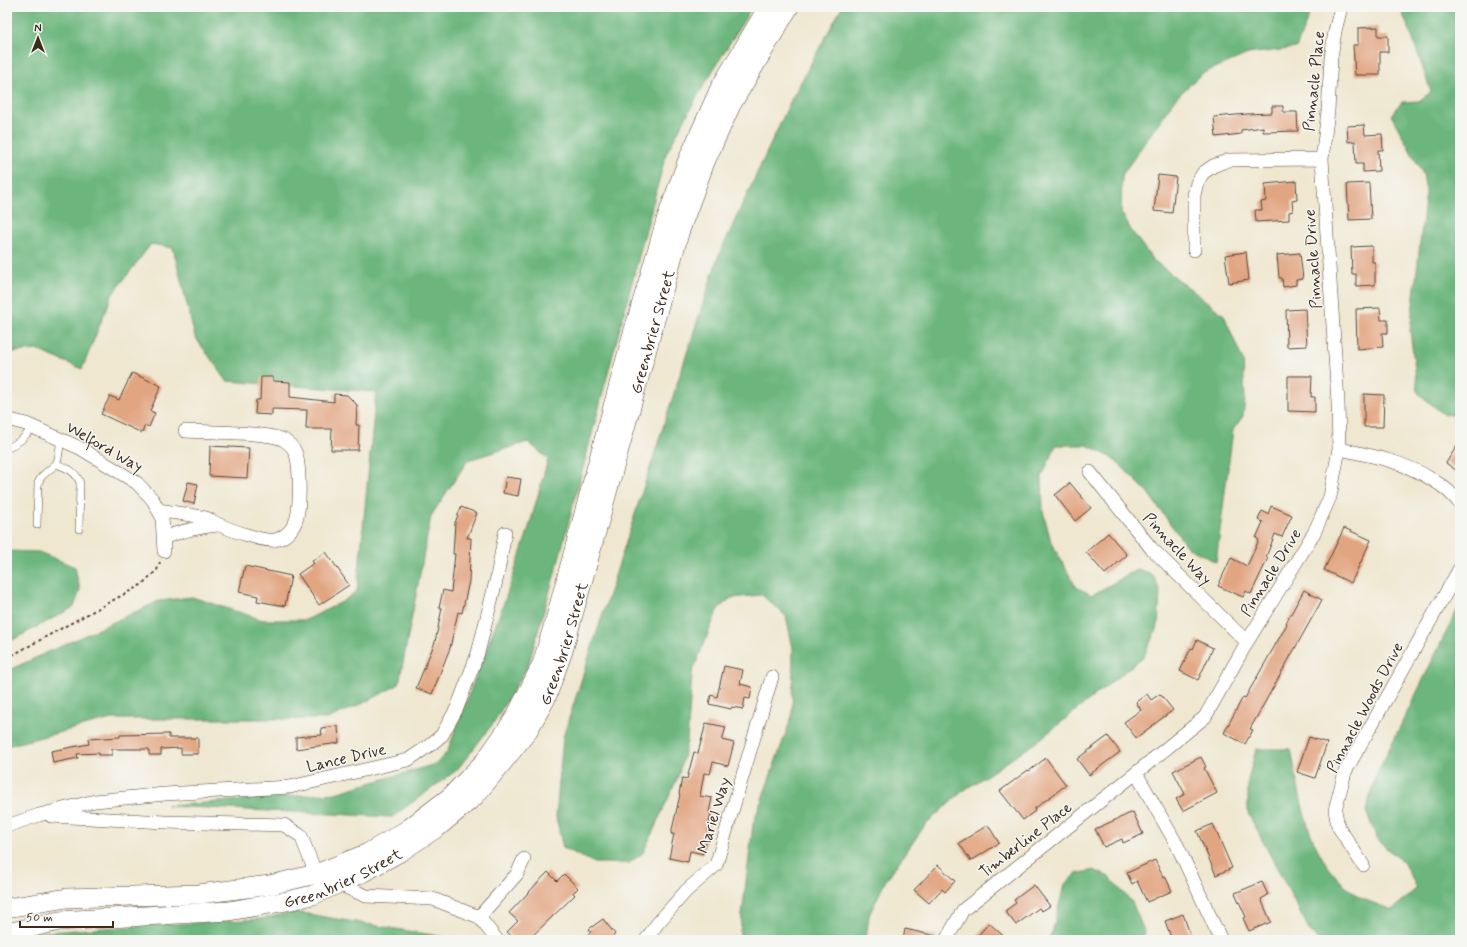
<svg xmlns="http://www.w3.org/2000/svg" width="1467" height="947" font-family="Mynerve,sans-serif">
	<style>
		.forest { fill: #6cb67d; stroke: #54704e }
		.building { fill: #e2a581 }
		.lines { fill: none; stroke-linecap: round; stroke-linejoin: round }
		.service-casing { stroke: #564639; stroke-width: 8 }
		.minor-casing { stroke: #564639; stroke-width: 14 }
		.secondary-casing { stroke: #564639; stroke-width: 20 }
		.path { stroke: #564639; stroke-width: 2; stroke-dasharray: 3 3; stroke-linecap: butt }
		.service { stroke: #fff; stroke-width: 7 }
		.minor { stroke: #fff; stroke-width: 13 }
		.secondary { stroke: #fff; stroke-width: 19 }
		.labels { text-anchor: middle; stroke-width: 3; stroke-linejoin: round; paint-order: stroke }
		.street-label { font-size: 16px; fill: #3b2a1e; stroke: #f6f6f2 }
	</style>
	<rect width="100%" height="100%" fill="#f6f6f2"/>
	<filter id="ink" filterUnits="userSpaceOnUse"><feTurbulence type="fractalNoise" baseFrequency=".025" numOctaves="2"/><feDisplacementMap in="SourceGraphic" scale="8" xChannelSelector="R" yChannelSelector="G"/><feConvolveMatrix kernelMatrix="1 2 1 2 8 2 1 2 1" color-interpolation-filters="sRGB"/></filter>
	<filter id="wash" filterUnits="userSpaceOnUse"><feTurbulence type="fractalNoise" baseFrequency=".012" numOctaves="4" result="noise"/><feDisplacementMap in="SourceGraphic" scale="16" xChannelSelector="R" yChannelSelector="G"/><feGaussianBlur stdDeviation="0.9" result="paint"/><feColorMatrix in="noise" values="0 0 0 0 0 0 0 0 0 0 0 0 0 0 0 0 0 1.4 0 .05"/><feComposite in="paint" operator="in"/></filter>
	<g filter="url(#wash)">
		<rect width="100%" height="100%" fill="#efe7d0"/>
		<!-- forest -->
		<path class="forest" d="M7 7H752L698 95 666 154 557 566 528 666 492 725 457 770 392 817 166 806 335 793 436 764 447 752 505 600 528 531 548 459 528 442 468 460 431 516 399 684 370 700 327 719H111L7 746V671L159 601 192 597 263 620H306L342 602 357 591 376 392 227 381 195 337 173 248 151 244 112 295 82 369 37 350 7 353Z
			M842 7H1310L1309 15 1296 48 1248 54 1201 74 1175 99 1122 175 1121 212 1131 230 1152 259 1224 315 1243 361 1245 398 1243 416 1233 430 1216 562 1187 547 1148 493 1114 459 1087 445H1056L1042 476 1043 511 1051 542 1076 587 1092 595 1138 569 1154 576 1160 592 1158 625 1144 656 1034 744 963 791 926 824 886 880 869 915 866 940H739L753 824 792 716 793 648 786 616 762 595 731 598 718 609 692 673 687 742 678 777 643 853 629 863H595L563 848 556 817 563 737 718 257 792 98Z
			M1399 7H1460V416L1443 414 1418 393 1410 331 1426 191 1423 174 1391 115 1402 102 1419 101 1431 92 1408 25Z
			M7 551 39 552 75 567 80 590 74 607 7 643Z
			M1460 604V940H1318L1310 931 1248 813V780L1256 749H1291C1302 806 1307 860 1358 896 1368 902 1382 906 1392 910L1417 888 1403 862 1378 841 1366 811 1375 778Z
			M1094 870 1109 877 1132 902 1145 933 1142 940H1048L1052 933 1064 885 1076 874Z
			M295 912 450 938 452 940H7L25 933 260 919Z"/>
		<g id="blocks">
			<!-- building -->
			<path class="building" d="M1378 27V36H1388V52H1380V75H1355L1353 45H1358V28Z
				M1272 106H1283V112H1297L1298 131 1263 132V127L1241 130V134L1216 137 1214 117 1247 114 1272 113Z
				M1364 125 1365 135 1382 134 1383 150H1378L1379 171 1363 172V164H1356L1355 141 1348 142 1347 126Z
				M1158 175 1176 177 1172 213 1154 211Z
				M1296 181 1297 200 1292 201 1293 211 1289 212V220L1256 222 1255 210H1262L1261 202 1266 201 1265 184Z
				M1369 183 1371 219 1349 220 1347 184Z
				M1372 246V262H1375V285L1356 286V274H1352L1351 247Z
				M1246 252 1249 280 1229 283 1225 255Z
				M1300 253 1303 279 1296 280V285L1283 287 1282 278H1279L1277 255Z
				M1380 308 1381 320H1388V333H1382L1383 347 1357 349 1356 309Z
				M1305 309 1307 346 1287 347 1286 310Z
				M132 373 161 386 150 411 155 413 149 427 145 425 142 433 101 414 110 396 119 400Z
				M1288 376H1312L1311 397H1315V412L1288 411Z
				M261 377H273V381L290 382V397L334 402V394L347 395 357 405 356 425H359L358 450H331L332 429H306L307 410 272 409V415L255 414 256 400H260Z
				M1364 394 1384 395 1383 427H1364Z
				M1460 441V473L1446 463Z
				M210 446 249 448 247 478 209 476Z
				M506 477 521 479 518 496 503 493Z
				M188 482 198 484 194 504 183 501Z
				M1070 483 1091 508 1075 521 1055 495Z
				M1271 506 1292 515 1282 537 1275 534 1266 557 1268 558 1251 594 1246 591 1243 597 1218 586 1231 558 1247 566 1259 540 1256 538 1263 522 1258 520 1262 511 1268 514Z
				M461 507 477 513 467 538H471L469 581 462 613 458 612 450 648 432 694 416 688 435 642 442 608H439L443 590 451 592 455 554H453L455 523Z
				M1344 528 1371 540 1351 583 1324 570Z
				M1108 533 1127 555 1105 574 1086 552Z
				M326 552 349 585 319 605 298 574 314 563 312 561Z
				M245 566 291 576 285 606 257 601 258 596 239 592Z
				M1304 590 1322 600 1250 729 1253 730 1245 744 1224 733 1243 697 1245 698 1281 635 1287 624 1286 623Z
				M1197 640 1213 648 1198 680 1180 671 1191 648 1193 649Z
				M724 666 743 670 740 684 752 687 750 699 745 698 743 709 732 707 731 709 709 704 711 695 717 697Z
				M1147 694 1151 700 1160 694 1173 710 1136 738 1124 722 1141 710 1136 702Z
				M706 723 726 727 722 740 734 743 728 766 713 762 710 774 704 773 700 796 712 798 709 812H711L706 842 703 854 690 851 688 862 669 858 674 834H671L680 795 679 794 682 778 687 779 694 752 698 753Z
				M338 726 339 743 296 749V737L322 735 321 728Z
				M169 734V738H198V754H181V748L161 749V755H149V749H112V755H99V753L77 754 78 758 53 763 51 751 89 744 88 739 120 737V735Z
				M1108 736 1120 752 1089 775 1077 759Z
				M1309 737 1327 743 1315 778 1297 772Z
				M1201 757 1206 767 1204 768 1217 793 1183 811 1176 799 1185 794 1173 771Z
				M1046 758 1066 785 1034 809 1035 811 1023 820 1000 791 1028 770 1029 771Z
				M1133 812 1143 834 1123 843 1122 839 1104 847 1095 829Z
				M1213 824 1232 868 1216 875 1197 831Z
				M988 825 999 843 971 861 959 843Z
				M1155 860 1163 877 1165 876 1172 891 1147 902 1137 881 1132 884 1127 873Z
				M938 865 955 881 945 892 942 889 929 903 914 890Z
				M548 872 557 881 564 874 578 888 573 893 575 895 528 940H516L507 932 518 921 509 913Z
				M1262 882 1268 895 1261 899 1271 922 1249 931 1243 918 1246 917 1235 893Z
				M1034 885 1050 906 1042 911 1039 908 1016 925 1005 911 1016 903 1014 900Z
				M1183 914 1192 940H1172L1165 921Z
				M603 919 615 934 610 940H581L591 932 589 929Z
				M989 923 1008 940H974Z
				M905 929 936 936V940H903Z"/>
		</g>
	</g>
	<g filter="url(#ink)">
		<use href="#blocks" fill-opacity="0" stroke="#564639" stroke-width="1"/>
		<g class="lines">
			<defs>
				<path id="service" d="M7 449 21 440 34 427
					M56 464C67 468 76 471 80 483L79 529
					M37 525 38 483 42 476 56 464 58 459 61 439"/>
				<path id="minor" d="M1194 250V195L1197 183 1203 173 1213 166 1229 160 1322 159
					M7 419 26 424 80 448 137 483 153 500 162 517 164 551
					M1339 449C1374 456 1402 461 1433 480 1443 486 1453 494 1460 504
					M1090 472 1151 548 1247 642
					M158 510C174 513 190 514 206 518 211 520 215 523 220 525 231 530 264 542 275 540 284 538 291 531 295 523 301 511 300 467 296 454 294 448 290 444 284 440 270 432 205 432 185 431
					M163 538C181 531 198 527 218 525
					M51 816 165 822 284 825 301 836 316 874 366 896 433 899 479 917 497 940
					M7 826 39 815 95 801 165 794 290 787 408 760 430 745 442 735 457 708 478 653 497 577 505 533
					M1363 865 1338 826 1335 810 1345 772 1460 568
					M479 917 517 874 524 859
					M646 940 657 924 686 891 716 865 772 677
					M946 940 963 910 1136 773
					M1221 940 1177 845 1136 773 1205 717 1247 642 1314 533 1330 497 1339 449 1338 402 1322 159 1328 111 1331 58 1335 31 1341 7"/>
				<g id="secondary">
					<path d="M7 908 67 898 199 894 270 885 316 874 368 853 407 830 450 797 485 761 515 718 542 664 556 617 631 340 667 217 687 162 720 88 768 7"/>
					<path id="s1" d="M7 933 59 921 229 911 287 901 313 895 362 873 400 852 438 827 475 796 503 762 527 732 546 698 563 651 680 230 705 162 731 105 789 7"/>
				</g>
			</defs>
			<!-- service casing -->
			<use href="#service" class="service-casing"/>
			<!-- minor casing -->
			<use href="#minor" class="minor-casing"/>
			<!-- secondary casing -->
			<use href="#secondary" class="secondary-casing"/>
			<!-- path -->
			<path class="path" d="M7 658 141 585 157 570 160 562"/>
			<!-- service -->
			<use href="#service" class="service"/>
			<!-- minor -->
			<use href="#minor" class="minor"/>
			<!-- secondary -->
			<use href="#secondary" class="secondary"/>
		</g>
	</g>
	<g class="labels">
		<!-- street labels -->
		<g class="street-label">
			<text transform="translate(1313 81) rotate(-84)" y="6">Pinnacle Place</text>
			<text transform="translate(1312 259) rotate(-94)" y="6">Pinnacle Drive</text>
			<text dy="6" stroke="none"><textPath href="#s1" startOffset="1003">Greenbrier Street</textPath></text>
			<text transform="translate(105 446) rotate(30)" y="6">Welford Way</text>
			<text transform="translate(1178 548) rotate(47)" y="6">Pinnacle Way</text>
			<text transform="translate(1270 572) rotate(-58)" y="6">Pinnacle Drive</text>
			<text dy="6" stroke="none"><textPath href="#s1" startOffset="679">Greenbrier Street</textPath></text>
			<text transform="translate(1364 707) rotate(-62)" y="6">Pinnacle Woods Drive</text>
			<text transform="translate(346 757) rotate(-13)" y="6">Lance Drive</text>
			<text transform="translate(713 815) rotate(-73)" y="6">Mariel Way</text>
			<text transform="translate(1025 839) rotate(-38)" y="6">Timberline Place</text>
			<text dy="6" stroke="none"><textPath href="#s1" startOffset="343">Greenbrier Street</textPath></text>
		</g>
	</g>
	<!-- margin -->
	<rect width="1467" height="947" fill="none" stroke="#f6f6f2" stroke-width="24"/>
	<!-- north arrow -->
	<g transform="translate(38 38)" stroke="#f6f6f2" stroke-width="3" paint-order="stroke">
	<path d="M0-3L7 15L0 10L-7 15Z" fill="#3b2a1e"/>
	<text y="-6" font-size="11" font-weight="bold" text-anchor="middle" fill="#3b2a1e">N</text>
	</g>
	<!-- scale -->
	<path d="M20 921v6h93v-6" fill="none" stroke="#3b2a1e" stroke-width="2"/>
	<text x="26" y="921" font-size="12" fill="#3b2a1e" stroke="#f6f6f2" stroke-width="3" paint-order="stroke">50 m</text>
</svg>
